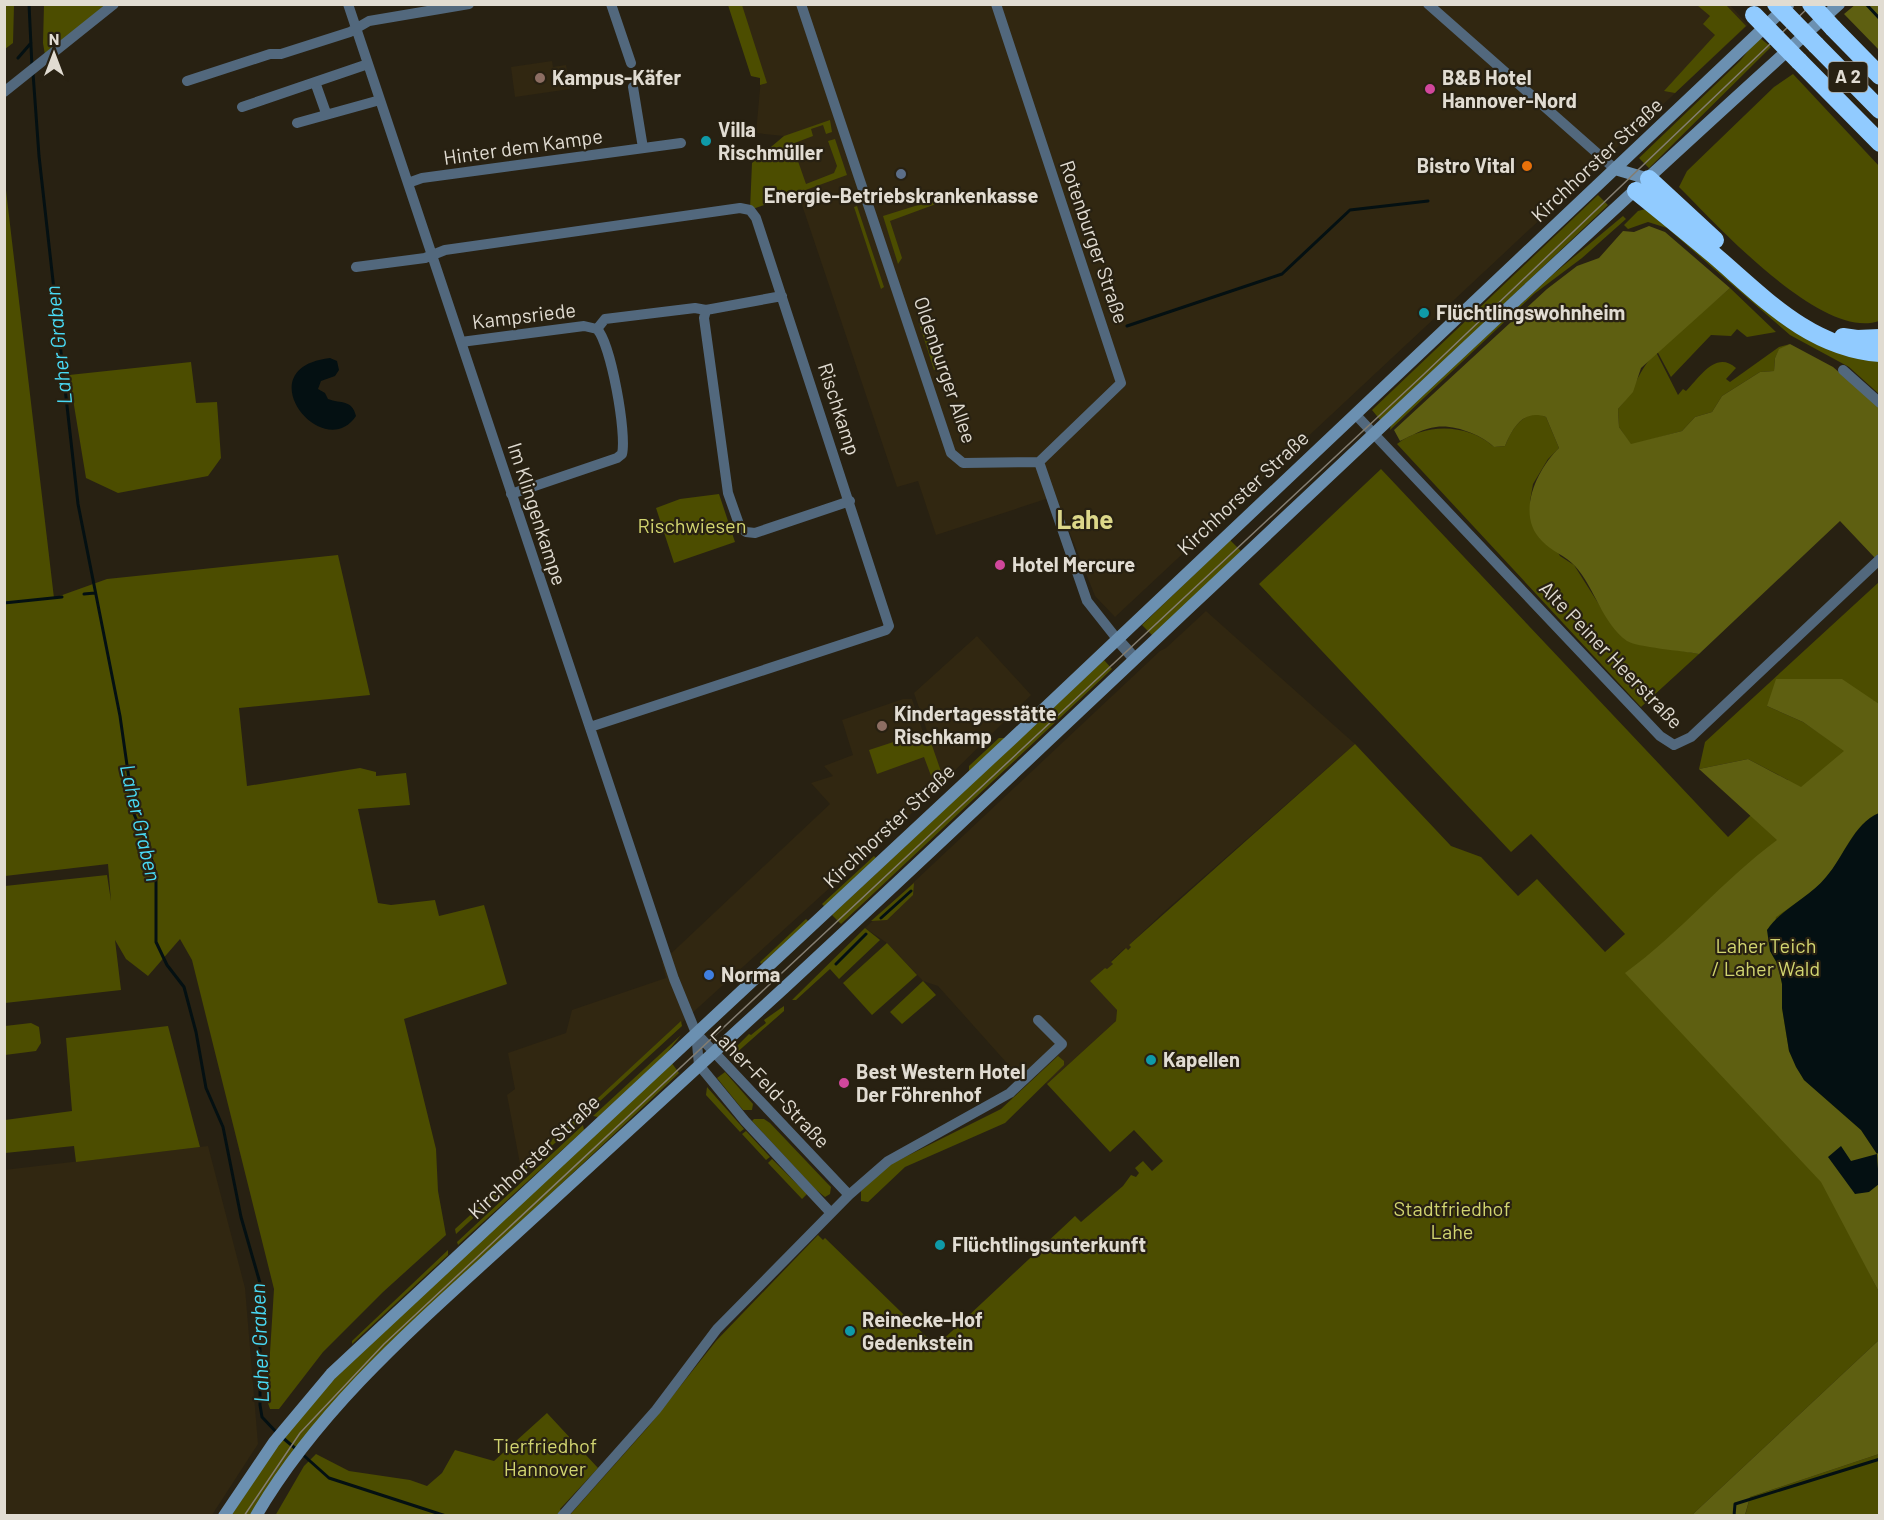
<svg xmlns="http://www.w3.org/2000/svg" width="1884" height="1520" font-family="Barlow,sans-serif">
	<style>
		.built { fill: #312711 }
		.green { fill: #4c4d00; fill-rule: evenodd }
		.forest { fill: #5e5f11 }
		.water { fill: #041012 }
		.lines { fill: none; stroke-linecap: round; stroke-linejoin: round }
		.stream { stroke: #041012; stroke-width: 3 }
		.minor { stroke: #52687d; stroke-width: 10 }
		.tertiary { stroke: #52687d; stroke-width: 12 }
		.secondary { stroke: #6b90b1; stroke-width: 12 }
		.motorway { stroke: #91cbff; stroke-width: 18 }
		.tram { stroke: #837d71; stroke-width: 1.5 }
		.motorway-bridge { stroke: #91cbff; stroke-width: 18 }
		.education-dot { fill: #8d6e63; stroke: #282112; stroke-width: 2 }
		.hotel-dot { fill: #d1479c; stroke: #282112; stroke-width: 2 }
		.culture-dot { fill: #0f9aa8; stroke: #282112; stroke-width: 2 }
		.food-dot { fill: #e8710a; stroke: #282112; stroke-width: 2 }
		.service-dot { fill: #5c6f8a; stroke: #282112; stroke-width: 2 }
		.shop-dot { fill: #3f7fe0; stroke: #282112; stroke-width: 2 }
		.labels { text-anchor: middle; stroke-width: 4.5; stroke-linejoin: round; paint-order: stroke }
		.shield { fill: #282112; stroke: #aaa498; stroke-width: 1.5 }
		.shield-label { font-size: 18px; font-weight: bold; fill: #e1dcd2 }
		.poi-label { font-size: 20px; font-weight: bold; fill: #e1dcd2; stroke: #282112; text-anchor: start }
		.street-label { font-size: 20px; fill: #e1dcd2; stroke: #282112 }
		.park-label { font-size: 20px; fill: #d2d570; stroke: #282112 }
		.water-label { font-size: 21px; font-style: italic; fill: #49daf5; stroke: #282112 }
		.district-label { font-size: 26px; font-weight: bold; fill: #dcd789; stroke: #282112 }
	</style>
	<rect width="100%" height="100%" fill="#282112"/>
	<!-- built -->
	<path class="built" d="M1729 4 1748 25 1115 617 1095 596 1055 496 936 535 918 481 897 487 798 193 802 191 784 136 756 133 761 78 751 76 730 5Z
		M552 61 553 67 566 65 570 89 515 97 511 67Z
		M1206 611 1355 744 1165 911 1129 945 1131 947 1127 950 1125 948 1111 961 1113 964 1107 970 1105 968 1091 981 1117 1010 1116 1021 1047 1084 1034 1071 1023 1081 938 986 923 981 887 943 865 928 1160 651 1166 648Z
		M977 636 1031 695 914 811 521 1169 507 1095 515 1089 508 1053 566 1033 572 1010 666 978 662 962 830 804 811 783 833 776 824 766 853 755 842 720 903 699H912L923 732 927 731 914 693Z
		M208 1146 245 1288 258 1444 212 1515H5L4 1170Z"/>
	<!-- green -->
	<path class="green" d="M5 4 14 5 13 43 5 49Z
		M44 5H109L45 55 43 43Z
		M728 5H742L767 83 760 85V78L751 76Z
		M1697 5H1726L1746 26 1675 93 1664 91 1715 35 1703 24 1710 16Z
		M1759 37 1771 47 1649 168 1639 158 1740 61Z
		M1793 74 1879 166V321C1822 341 1718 226 1679 187L1687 171 1774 87Z
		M830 120 832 132 826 134 823 125 811 129 813 136 792 144 806 184 834 173 837 166 828 141 835 139 847 175 750 210 752 163 784 136Z
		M5 182 54 598 107 579 338 555 370 695 239 708 247 786 360 768 376 772V776L406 773 410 805 358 809 378 903 391 905 435 900 439 916 484 905 507 984 404 1019 436 1149 438 1191 446 1235 383 1292 323 1352 279 1409H270L267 1400 274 1289 192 960 180 939 148 976 126 959 115 940 121 990 5 1003V886L107 875 111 901 108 864 5 876Z
		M966 190 973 200 967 203 963 194 890 221 902 258 898 264 883 216Z
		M1598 195 1608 205 1381 421 1372 410Z
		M857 206 884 287 881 289 854 207Z
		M1649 208 1788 322 1879 357V394L1849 367 1790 335 1667 228 1648 222 1628 229 1624 225 1638 211Z
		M1623 216 1626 219 1582 258 1534 294 1390 430 1391 424 1551 276Z
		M1730 288 1776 332 1747 337 1737 329 1731 336 1711 335 1671 377 1657 351Z
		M925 321 940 368 934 370 919 323Z
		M1790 344 1779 350 1775 358 1774 371 1760 372 1722 396 1712 412 1695 417 1682 431 1631 445 1619 427 1618 409C1636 389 1637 372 1656 352L1678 395 1683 389 1686 391C1700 377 1716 350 1736 368L1726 379 1730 382 1779 347Z
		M191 362 196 403 217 402 221 458 208 476 118 493 86 478 69 375Z
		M1536 413 1546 417 1559 448 1548 459 1533 484 1530 501 1560 556 1574 565 1612 625 1628 641 1699 654 1641 707 1397 444C1425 423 1467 423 1494 447L1505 446C1511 431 1519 417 1536 413Z
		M1381 469 1728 837 1788 780 1748 759 1699 769 1705 742 1879 582 1880 1232 1853 1241 1879 1292V1340L1692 1515 569 1516 648 1427 716 1341 818 1235 823 1240 825 1238 936 1346 1075 1216 1081 1222 1123 1186 1131 1175 1136 1177 1139 1173 1135 1168 1143 1161 1152 1171 1163 1161 1134 1130 1110 1152 1047 1084 1116 1021 1117 1010 1090 981 1105 968 1107 969 1113 964 1111 962 1126 948 1128 950 1131 947 1129 945 1355 744 1451 846 1481 857 1518 896 1537 879 1605 952 1625 934 1531 834 1511 852 1259 584ZM1874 700 1831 741 1803 722 1767 706Z
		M719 494 735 542 674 563 656 508 680 499Z
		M1230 540 1241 551 1153 636 1142 625Z
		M1104 660 1112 669 841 924 832 915Z
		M927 731 944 780 936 789 924 757 877 774 869 750Z
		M999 738H1005L969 772V766Z
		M874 856 877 859 825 907 822 904Z
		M914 883 913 895 887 920 871 921Z
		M806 919 809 922 761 964 760 962Z
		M865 928 880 940 839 979 830 969 796 1000H792Z
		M887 943 917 975 872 1015 843 983Z
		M923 981 936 995 902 1024 890 1012Z
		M784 1006V1011L734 1055V1049L749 1034 751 1035 766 1023 764 1020Z
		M681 1021 682 1026 587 1113 584 1111Z
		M31 1023 39 1027 41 1043 36 1051 5 1055V1026Z
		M168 1026 200 1147 76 1162 74 1146 5 1153V1120L72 1111 66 1038Z
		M681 1035 666 1054 598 1117 593 1116Z
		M1058 1056 1064 1061V1065L1005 1123 905 1167 868 1202 861 1201V1191L889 1165 1001 1109Z
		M671 1062 679 1073 402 1334 250 1515 231 1516 281 1440 328 1385Z
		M725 1072 753 1104 752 1110H743L717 1078Z
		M707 1087 744 1129 740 1132 706 1095Z
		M577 1117 580 1120 456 1234 455 1229Z
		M754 1119H764L770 1123 826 1182 831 1187 830 1194 825 1197 815 1189 752 1121Z
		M583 1125 584 1130 458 1245 457 1242Z
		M746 1131 770 1157 766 1160 742 1134Z
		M772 1159 807 1194 802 1199 768 1163Z
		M448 1250V1255L352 1344V1341Z
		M547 1413 598 1468 560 1509 565 1515 275 1516 304 1466 316 1454 349 1471 410 1480 427 1486 442 1473 455 1450 494 1461Z
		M1879 1454V1515L1745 1516 1750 1497Z"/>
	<!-- forest -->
	<path class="forest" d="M1856 4 1879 5V50L1844 14Z
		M1649 226 1665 232 1730 288 1641 368 1633 392 1618 409 1619 427 1631 444 1682 431 1695 417 1712 412 1722 396 1760 372 1774 371 1775 358 1779 349 1790 344 1833 367 1879 407V553L1875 558 1840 521 1699 654C1684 651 1636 647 1627 641 1602 623 1595 588 1575 566 1566 556 1551 551 1542 541 1515 515 1537 469 1559 448L1546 417C1524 409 1513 427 1505 446L1494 447C1482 435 1454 424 1436 427 1424 428 1411 436 1400 441L1394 430 1547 289 1577 266 1599 258 1623 231 1634 232Z
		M1776 679H1842L1879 704V813C1853 824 1844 856 1827 877 1813 893 1793 905 1776 917L1770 951 1778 965 1782 984V1008L1789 1051 1804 1080 1861 1130 1877 1154 1879 1150V1292L1821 1182 1625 973C1680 933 1723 880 1777 840L1699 769 1748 759 1801 787 1844 751 1803 722 1767 706Z
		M1879 1340V1454L1750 1497 1745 1515H1692Z"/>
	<!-- water -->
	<path class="water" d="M330 358 337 361 339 370 335 376 321 381 318 389 325 393 328 399C341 404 352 399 356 416 323 465 245 368 330 358Z
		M1879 813 1880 1150 1877 1154 1879 1184 1869 1192 1855 1194 1828 1157 1841 1146 1851 1161 1877 1154 1861 1130 1804 1080 1796 1067 1789 1051 1782 1008V984L1778 965 1770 951 1767 930C1782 908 1809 898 1826 877 1844 857 1853 824 1879 813Z"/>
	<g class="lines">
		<!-- stream -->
		<path class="stream" d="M29 4 32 67
			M1866 4 1880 19
			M18 58 31 43
			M33 73 39 156 78 504 120 716 134 814 148 847 156 875V942L167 965 184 987 196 1032 206 1088 223 1127 241 1217 260 1283V1405L262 1417 278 1434
			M1127 326 1282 274 1350 210 1428 201
			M84 594 95 593
			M4 603 62 597
			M881 918 911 891
			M836 964 866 934
			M283 1438 296 1449
			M301 1453 329 1478 446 1516
			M1734 1516 1735 1504 1880 1459"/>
		<!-- minor -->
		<path class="minor" d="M348 4 674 979 696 1033 699 1065 745 1121 831 1213
			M611 4 631 63
			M801 4 951 453 963 463 1039 462
			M996 4 1121 383 1039 462
			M1428 4 1615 169
			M187 81 270 54H281L350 32 369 21 469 4
			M315 82 326 113
			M633 87 643 148
			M4 92 114 4
			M242 107 368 64
			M297 123 380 100
			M408 183 422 178 681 143
			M356 267 425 258 445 250 740 208 750 210 756 218 889 626 886 630 590 727
			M706 310 704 318 728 493 740 527 746 532 755 533 850 501
			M597 329 605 319 695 308 706 310 782 296
			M461 342 584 326 597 329C611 344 627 434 622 454L617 458 511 494
			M1843 370 1880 403
			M1355 414 1660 736 1674 745 1691 737 1880 559
			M1039 462 1087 601 1117 639
			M696 1033 849 1195
			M562 1516 656 1410 717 1329 849 1195 888 1161 1010 1093 1062 1044 1038 1020"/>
		<!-- tertiary -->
		<path class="tertiary" d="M1117 639 1134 658"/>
		<!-- secondary -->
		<path class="secondary" d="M1615 169 1649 179
			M224 1516 274 1442 331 1374 1013 738 1788 5
			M256 1516C319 1408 417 1324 508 1241 600 1157 692 1072 784 988 1137 661 1481 326 1839 4"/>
		<!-- motorway -->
		<path class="motorway" d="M1833 28 1880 76
			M1816 45 1880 110
			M1799 61 1880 143
			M1649 179 1715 240
			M1636 191C1662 212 1688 233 1714 255 1764 298 1810 348 1880 353
			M1843 337 1857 339 1880 338"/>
		<!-- tram -->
		<path class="tram" d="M244 1516 300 1433 384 1344 1423 375 1812 4"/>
		<!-- motorway-bridge -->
		<path class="motorway-bridge" d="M1776 4 1816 45
			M1811 4 1833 28
			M1754 15 1799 61"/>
	</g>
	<!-- markers -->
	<g class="education-dot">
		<circle cx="540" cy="78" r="6"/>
		<circle cx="882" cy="726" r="6"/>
	</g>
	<g class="hotel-dot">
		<circle cx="1430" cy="89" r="6"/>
		<circle cx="1000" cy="565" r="6"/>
		<circle cx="844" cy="1083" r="6"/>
	</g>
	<g class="culture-dot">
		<circle cx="706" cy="141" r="6"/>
		<circle cx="1424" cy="313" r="6"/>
		<circle cx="1151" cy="1060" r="6"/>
		<circle cx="940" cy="1245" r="6"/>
		<circle cx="850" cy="1331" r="6"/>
	</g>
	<circle class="food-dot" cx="1527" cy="166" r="6"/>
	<circle class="service-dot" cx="901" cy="174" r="6"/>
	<circle class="shop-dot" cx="709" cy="975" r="6"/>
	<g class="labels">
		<!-- shield labels -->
		<rect class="shield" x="1828.5" y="62" width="39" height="30" rx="4.5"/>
		<g class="shield-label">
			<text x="1848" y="83">A 2</text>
		</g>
		<!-- poi labels -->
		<g class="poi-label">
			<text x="552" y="85">Kampus-Käfer</text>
			<text x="1442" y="85">B&amp;B Hotel<tspan x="1442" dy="23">Hannover-Nord</tspan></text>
			<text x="718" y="137">Villa<tspan x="718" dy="23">Rischmüller</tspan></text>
			<text x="1515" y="173" text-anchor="end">Bistro Vital</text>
			<text x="901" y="203" text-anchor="middle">Energie-Betriebskrankenkasse</text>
			<text x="1436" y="320">Flüchtlingswohnheim</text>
			<text x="1012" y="572">Hotel Mercure</text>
			<text x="894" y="721">Kindertagesstätte<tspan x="894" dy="23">Rischkamp</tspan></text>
			<text x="721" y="982">Norma</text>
			<text x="1163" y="1067">Kapellen</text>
			<text x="856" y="1079">Best Western Hotel<tspan x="856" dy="23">Der Föhrenhof</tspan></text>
			<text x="952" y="1252">Flüchtlingsunterkunft</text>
			<text x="862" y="1327">Reinecke-Hof<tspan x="862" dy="23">Gedenkstein</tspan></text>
		</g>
		<!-- street labels -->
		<g class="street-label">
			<text transform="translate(523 147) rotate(-8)" y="7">Hinter dem Kampe</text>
			<text transform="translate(1597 160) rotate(-43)" y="7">Kirchhorster Straße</text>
			<text transform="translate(1094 242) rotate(71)" y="7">Rotenburger Straße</text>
			<text transform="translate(524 316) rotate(-7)" y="7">Kampsriede</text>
			<text transform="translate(945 370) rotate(71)" y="7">Oldenburger Allee</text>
			<text transform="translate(839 409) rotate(72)" y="7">Rischkamp</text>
			<text transform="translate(1243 493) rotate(-43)" y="7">Kirchhorster Straße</text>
			<text transform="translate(537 514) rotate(72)" y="7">Im Klingenkampe</text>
			<text transform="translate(1611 655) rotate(46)" y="7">Alte Peiner Heerstraße</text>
			<text transform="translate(889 826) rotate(-43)" y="7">Kirchhorster Straße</text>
			<text transform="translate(770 1087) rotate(46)" y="7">Laher-Feld-Straße</text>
			<text transform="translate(534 1157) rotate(-43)" y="7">Kirchhorster Straße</text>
		</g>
		<!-- park labels -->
		<g class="park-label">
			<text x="692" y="533">Rischwiesen</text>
			<text x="1766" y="953">Laher Teich<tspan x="1766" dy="23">/ Laher Wald</tspan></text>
			<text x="1452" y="1216">Stadtfriedhof<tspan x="1452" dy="23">Lahe</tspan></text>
			<text x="545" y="1453">Tierfriedhof<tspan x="545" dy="23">Hannover</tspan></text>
		</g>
		<!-- water labels -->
		<g class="water-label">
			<text transform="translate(59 345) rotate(-96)" y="7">Laher Graben</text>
			<text transform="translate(140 823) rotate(77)" y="7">Laher Graben</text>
			<text transform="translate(260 1343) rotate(-92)" y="7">Laher Graben</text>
		</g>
		<!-- district labels -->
		<g class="district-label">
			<text x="1085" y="529">Lahe</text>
		</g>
	</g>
	<!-- border -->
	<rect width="1884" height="1520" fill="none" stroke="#e1dcd2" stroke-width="12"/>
	<!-- north arrow -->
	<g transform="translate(54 54)" stroke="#282112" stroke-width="4.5" paint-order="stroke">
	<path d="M0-4.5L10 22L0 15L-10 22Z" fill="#e1dcd2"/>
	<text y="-9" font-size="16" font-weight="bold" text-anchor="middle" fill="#e1dcd2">N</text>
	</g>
</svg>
